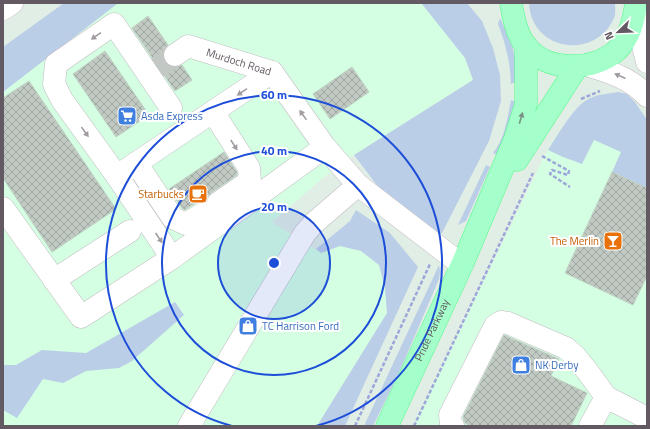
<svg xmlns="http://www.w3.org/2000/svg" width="650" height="429" font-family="'Titillium Web',sans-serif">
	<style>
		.commercial { fill: #d4ffe3 }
		.grass { fill: #bbcee7 }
		.building { fill: url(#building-cross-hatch); stroke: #bfd2c4 }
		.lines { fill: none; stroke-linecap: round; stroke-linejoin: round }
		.minor-tunnel { stroke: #c2c9c4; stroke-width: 22; stroke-dasharray: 22 11; stroke-linecap: butt }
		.minor-casing { stroke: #c3bbc2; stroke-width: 23 }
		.major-casing { stroke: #4ef982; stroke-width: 23 }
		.path { stroke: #9ea7da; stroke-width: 2.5; stroke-dasharray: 4 2; stroke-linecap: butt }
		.minor { stroke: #fff; stroke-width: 22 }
		.major { stroke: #a4ffca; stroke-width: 22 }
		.oneway { fill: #a19ba1 }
		.oneway2 { fill: #7a9386 }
		.ring { fill: none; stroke: #1d4ed8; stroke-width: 2 }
		.labels { text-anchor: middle; stroke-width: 4; stroke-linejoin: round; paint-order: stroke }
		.street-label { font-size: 11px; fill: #635962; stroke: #fff }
		.shop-label { font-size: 11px; fill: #366cbe; stroke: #fff; text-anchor: start }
		.food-label { font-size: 11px; fill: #c56008; stroke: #fff; text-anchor: end }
		.centre { fill: #1d4ed8; stroke: #fff; stroke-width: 2 }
		.ring-label { font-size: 12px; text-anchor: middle; font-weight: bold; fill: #1d4ed8; stroke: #fff; stroke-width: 4; stroke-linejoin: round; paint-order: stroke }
	</style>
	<defs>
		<pattern id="building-cross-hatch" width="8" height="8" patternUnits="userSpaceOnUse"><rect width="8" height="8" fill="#c0cac3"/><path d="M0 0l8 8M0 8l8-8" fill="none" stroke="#a0a7a2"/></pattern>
	</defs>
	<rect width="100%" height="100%" fill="#e1eee5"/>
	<!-- commercial -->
	<path class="commercial" d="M120 3 422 4 465 58 473 80 354 155 324 177 272 222 321 253 340 246 361 251 379 265 385 288 387 313 317 426H3V92L117 4Z
		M647 124V426H413L546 153 558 133Z"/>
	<!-- grass -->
	<path class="grass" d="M64 3H120L117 4 3 92V47Z
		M389 3H467L482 21 493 48 500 75 501 101 489 141 442 233 436 234 379 188 354 155 473 80 465 58 422 4Z
		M529 3H615C615 8 616 14 614 18 595 61 531 51 529 3Z
		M500 18 512 44 515 58 516 82 511 84C510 60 506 46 498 24Z
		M618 92 627 94 635 102 647 120V188L612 172 621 152 594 140 582 164 563 157 548 150C557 136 572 110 585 101 595 94 607 94 618 92Z
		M511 100 516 102 512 120 497 155 493 153C505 138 507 119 511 100Z
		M486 165 490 167 466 221 458 225Z
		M356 210 390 233 418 267 345 426H317L387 313 385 288 379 265 361 251 340 246 321 253 316 249 350 221Z
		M439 265 440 271 439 279 399 373 373 426H364Z
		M175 302 184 315 132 361 119 368 86 371 63 383 43 379 17 418 3 410V365H16L42 350 86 353Z"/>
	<!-- building -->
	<path class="building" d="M148 16 168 45 164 50 163 56 165 62 170 66 176 67 182 65 192 80 175 91 132 28Z
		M105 51 149 115 116 137 73 74Z
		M352 67 369 92 330 119 313 94Z
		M29 81 116 209 52 252 3 178V98Z
		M224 152 237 172V175L211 193 207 197 206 201 197 202 185 210 182 208 169 189Z
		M612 172 647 188V276L633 305 565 273Z
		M504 335 559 359 551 376 587 393 571 426H471L465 423 463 417Z"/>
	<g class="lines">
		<!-- minor-tunnel -->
		<path class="minor-tunnel" d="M155 69 175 55"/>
		<defs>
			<g id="minor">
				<path d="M3 9 12 3"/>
				<path d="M635 13 647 62"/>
				<path id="s1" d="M175 55 188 46 272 72 325 147 358 185 462 265"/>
				<path d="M587 65C610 72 630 78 647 96"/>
				<path d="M171 108 114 24 56 64 54 84 62 100 117 176 172 258"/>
				<path d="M213 112 249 168 250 181 218 203"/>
				<path d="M136 163 173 218 186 224 204 213"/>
				<path d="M117 176 272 72"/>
				<path d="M3 208 81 317 172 258 325 147"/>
				<path d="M54 280 130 231"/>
				<path d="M189 426 305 233 314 223 358 185"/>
				<path d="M453 426 451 424 450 415 495 326 501 322 508 323 566 348 575 356 588 372 606 397"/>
				<path d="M590 426 606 397 647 418"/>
			</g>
			<g id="major">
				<path d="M511 3C513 17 517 35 526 46 546 72 594 72 617 50 630 37 634 20 636 3"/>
				<path d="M517 160 577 67"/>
				<path id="s2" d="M387 426 462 265 515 139 526 104V46"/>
			</g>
		</defs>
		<!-- minor casing -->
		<use href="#minor" class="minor-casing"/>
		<!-- major casing -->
		<use href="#major" class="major-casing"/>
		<!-- path -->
		<path class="path" d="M581 99 600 91
			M542 156 569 171 568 175 552 170 550 174 570 187
			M355 426 430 264
			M414 426 533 173"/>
		<!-- minor -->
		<use href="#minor" class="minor"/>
		<!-- major -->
		<use href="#major" class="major"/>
	</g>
	<!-- one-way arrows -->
	<defs><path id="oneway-solid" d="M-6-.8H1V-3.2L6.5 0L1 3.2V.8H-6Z"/></defs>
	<g class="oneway">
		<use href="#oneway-solid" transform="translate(96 36) rotate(145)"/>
		<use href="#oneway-solid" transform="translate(620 76) rotate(-156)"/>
		<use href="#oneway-solid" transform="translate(242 92) rotate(146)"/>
		<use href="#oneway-solid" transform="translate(303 115) rotate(-125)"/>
		<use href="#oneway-solid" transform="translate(85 132) rotate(54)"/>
		<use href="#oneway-solid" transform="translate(234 145) rotate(57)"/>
		<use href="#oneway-solid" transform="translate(159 238) rotate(56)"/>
	</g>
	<use class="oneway2" href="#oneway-solid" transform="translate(521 118) rotate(-74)"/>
	<!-- distance rings -->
	<circle cx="274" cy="263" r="56" fill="#1d4ed8" fill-opacity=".12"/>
	<g class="ring">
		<circle cx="274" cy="263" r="56"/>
		<circle cx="274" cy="263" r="112"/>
		<path d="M232 426A168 168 0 1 1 316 426"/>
	</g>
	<!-- icons -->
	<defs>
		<symbol id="supermarket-square" viewBox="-11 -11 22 22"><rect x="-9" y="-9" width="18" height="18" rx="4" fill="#3f7fe0" stroke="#fff"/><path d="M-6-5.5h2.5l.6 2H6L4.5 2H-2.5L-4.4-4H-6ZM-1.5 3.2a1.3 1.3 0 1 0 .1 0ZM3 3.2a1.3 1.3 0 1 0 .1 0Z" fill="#fff"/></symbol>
		<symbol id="cafe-square" viewBox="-11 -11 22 22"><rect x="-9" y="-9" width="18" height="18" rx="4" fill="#e8710a" stroke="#fff"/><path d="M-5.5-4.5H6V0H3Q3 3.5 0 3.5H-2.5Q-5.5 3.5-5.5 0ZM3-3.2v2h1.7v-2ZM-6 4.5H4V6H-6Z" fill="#fff"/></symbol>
		<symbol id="bar-square" viewBox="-11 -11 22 22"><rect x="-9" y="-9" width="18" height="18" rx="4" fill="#e8710a" stroke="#fff"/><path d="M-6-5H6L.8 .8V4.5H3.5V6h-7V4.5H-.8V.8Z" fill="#fff"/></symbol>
		<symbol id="shop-square" viewBox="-11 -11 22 22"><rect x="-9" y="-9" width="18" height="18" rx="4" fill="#3f7fe0" stroke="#fff"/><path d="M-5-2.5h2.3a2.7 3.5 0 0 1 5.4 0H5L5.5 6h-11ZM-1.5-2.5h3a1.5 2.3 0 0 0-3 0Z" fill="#fff"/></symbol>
	</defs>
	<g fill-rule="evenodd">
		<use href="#supermarket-square" x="116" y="105" width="22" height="22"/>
		<use href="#cafe-square" x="187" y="183" width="22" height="22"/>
		<use href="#bar-square" x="602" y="230" width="22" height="22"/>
		<use href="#shop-square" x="237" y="315" width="22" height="22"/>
		<use href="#shop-square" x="510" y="354" width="22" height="22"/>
	</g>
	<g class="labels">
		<!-- street labels -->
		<g class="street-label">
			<text dy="4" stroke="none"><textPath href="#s1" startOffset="69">Murdoch Road</textPath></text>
			<text dy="4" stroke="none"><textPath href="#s2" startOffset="106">Pride Parkway</textPath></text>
		</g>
		<!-- shop labels -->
		<g class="shop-label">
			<text x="141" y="120">Asda Express</text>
			<text x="262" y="330">TC Harrison Ford</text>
			<text x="535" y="369">NK Derby</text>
		</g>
		<!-- food labels -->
		<g class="food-label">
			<text x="184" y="198">Starbucks</text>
			<text x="599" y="245">The Merlin</text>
		</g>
	</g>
	<circle cx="274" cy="263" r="6" class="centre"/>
	<g class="ring-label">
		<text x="274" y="99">60 m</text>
		<text x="274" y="155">40 m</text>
		<text x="274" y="211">20 m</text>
	</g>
	<!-- border -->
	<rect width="650" height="429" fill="none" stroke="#635962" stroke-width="8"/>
	<!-- north arrow -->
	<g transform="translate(618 32) rotate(247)" stroke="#ffffff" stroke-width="3" paint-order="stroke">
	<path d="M0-3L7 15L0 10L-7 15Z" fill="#635962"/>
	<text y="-6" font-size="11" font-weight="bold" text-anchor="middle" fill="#635962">N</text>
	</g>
</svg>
